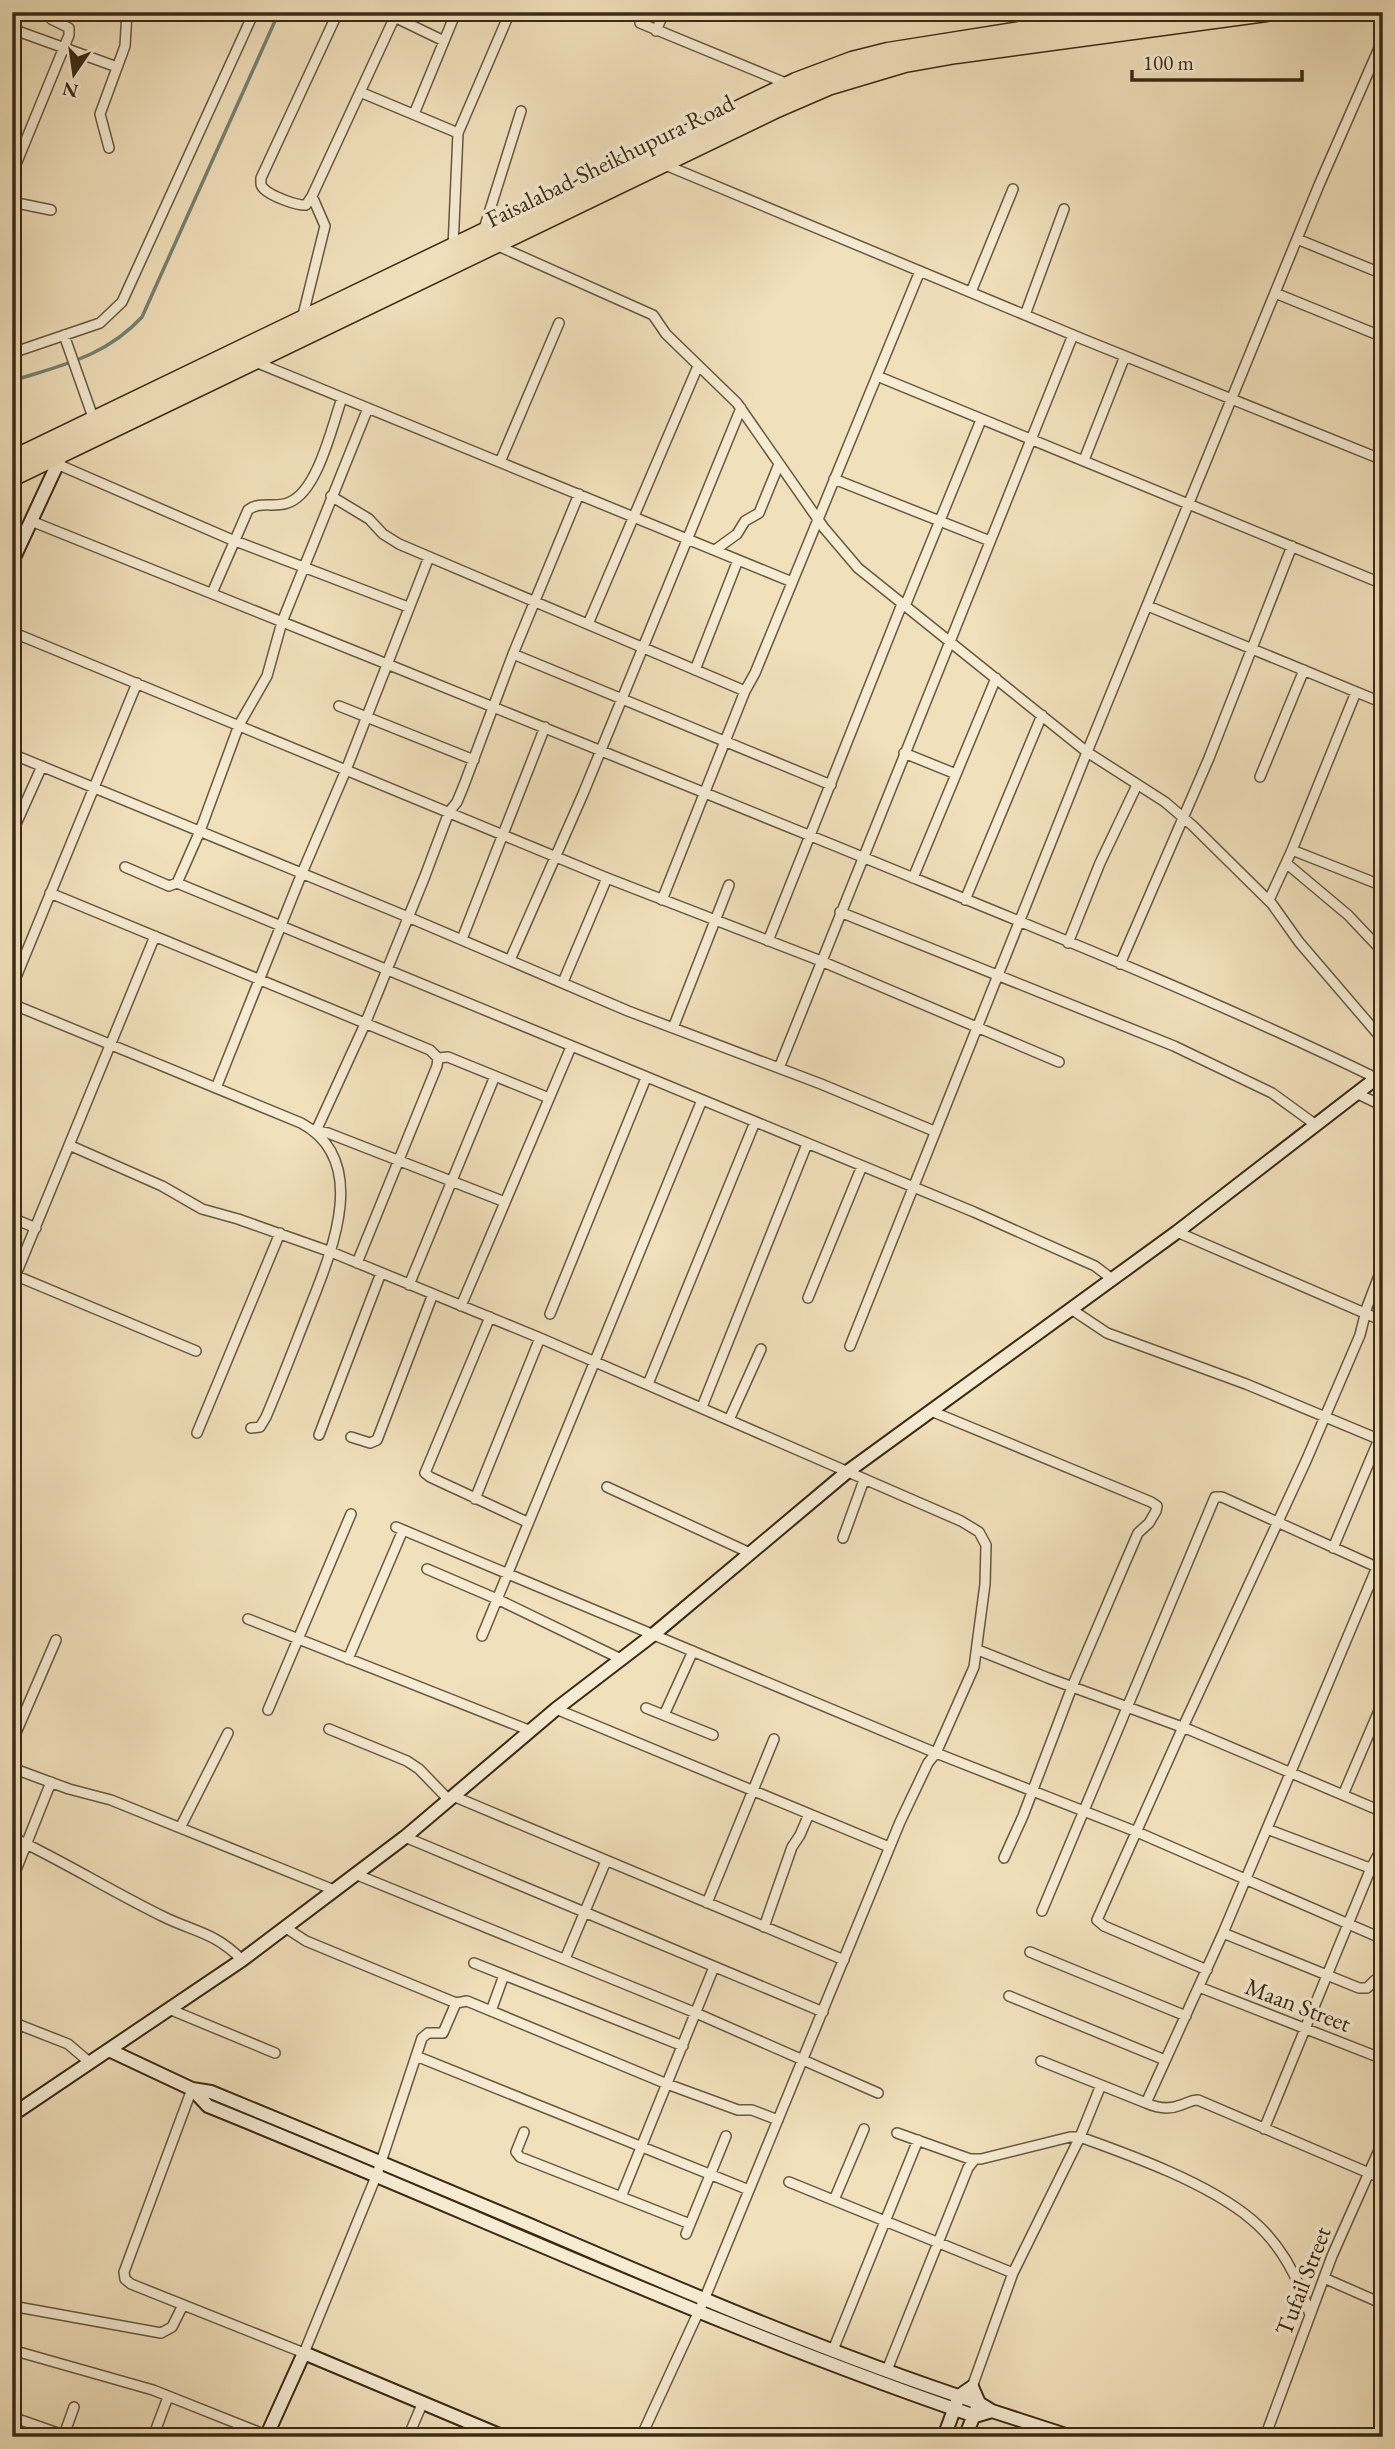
<svg xmlns="http://www.w3.org/2000/svg" width="1395" height="2449" font-family="'EB Garamond',serif">
	<style>
		.lines { fill: none; stroke-linecap: round; stroke-linejoin: round }
		.stream { stroke: #758274; stroke-width: 3.5 }
		.street-casing { stroke: #68583e; stroke-width: 12 }
		.secondary-casing { stroke: #3b2a14; stroke-width: 16 }
		.highway-casing { stroke: #3b2a14; stroke-width: 21 }
		.street { stroke: #f6ebd3; stroke-width: 9 }
		.secondary { stroke: #f6ebd3; stroke-width: 12 }
		.highway { stroke: #f1e0bc; stroke-width: 18 }
		.labels { text-anchor: middle; stroke-width: 7; stroke-linejoin: round; paint-order: stroke }
		.street-label { font-size: 24px; fill: #3b2a14; stroke: #f6ebd3 }
	</style>
	<rect width="100%" height="100%" fill="#f1e0bc"/>
	<filter id="stains"><feTurbulence type="fractalNoise" baseFrequency=".00286" numOctaves="4"/><feColorMatrix values="0 0 0 0 .2 0 0 0 0 .09 0 0 0 0 .02 0 0 0 .5 -.17"/></filter>
	<radialGradient id="worn" r=".72"><stop offset=".6" stop-color="#630" stop-opacity="0"/><stop offset="1" stop-color="#630" stop-opacity=".3"/></radialGradient>
	<g class="lines">
		<!-- stream -->
		<path class="stream" d="M12 381C62 365 105 357 142 317L279 12"/>
		<defs>
			<path id="street" d="M338 12 261 178C261 184 260 185 264 189 271 196 297 206 306 205L312 196 397 12
				M384 12 444 41
				M12 22 16 12
				M640 23 788 84
				M12 29 117 67
				M656 31 664 12
				M360 92 458 133
				M414 114 456 12
				M109 148 100 114 125 46 127 12
				M663 164 1085 340 1383 460
				M12 174 69 35V28L51 19 50 12
				M12 202 51 210
				M483 232 521 111
				M1297 239 1383 274
				M496 245 653 315 666 334 737 403 824 528 858 568 1087 752 1165 802 1193 826 1272 904 1299 942 1383 1040
				M453 248 458 133 510 12
				M971 292 1013 189
				M1275 293 1383 337
				M1025 315 1064 209
				M302 319 325 226 312 196
				M64 335 95 423
				M12 353 100 323 122 302 254 12
				M253 361 792 582
				M877 376 1383 584
				M1084 460 1125 356
				M500 462 559 323
				M57 464 230 539 408 607
				M834 479 990 541
				M331 496 369 519 383 534 399 544 745 691
				M31 521C300 629 570 737 838 847 1018 921 1201 993 1376 1078
				M715 550 737 534 745 521 759 513 779 464
				M212 593 248 510C261 500 276 509 290 502 318 490 332 426 342 398
				M905 606 981 420
				M1148 606 1383 703
				M588 624 698 366
				M12 632 607 878 821 961 1059 1062
				M513 654 831 785
				M695 670 738 560
				M339 706 474 760
				M904 753 956 774
				M12 754 408 917 628 1011 821 1084 934 1131
				M1260 777 1304 670
				M12 833 42 766
				M1292 850 1383 886
				M1286 863 1348 915 1383 952
				M125 867 169 886 177 883 200 831 239 725 267 676 282 622 368 408
				M913 878 996 678
				M177 883 974 1212 1095 1266 1112 1279
				M50 893 430 1050 438 1058 448 1057 549 1098
				M662 900 745 691 755 673 920 271
				M965 900 1042 715
				M1269 900 1292 850 1356 692
				M840 912 1174 1046 1272 1093 1316 1125
				M462 939 545 727
				M768 941 902 604
				M1068 943 1100 863 1137 785
				M510 960 583 794 741 408
				M1120 964 1209 758 1292 546
				M563 982 607 878
				M12 987 137 683
				M12 1004 301 1123C374 1162 328 1260 306 1317 293 1350 280 1384 266 1417L260 1427 251 1428
				M673 1028 729 885
				M779 1068 1073 335
				M216 1088 302 873 346 770 429 557
				M1356 1093 1383 1106
				M69 1145 162 1186 202 1209 238 1219 331 1252 540 1338 961 1521 979 1532 986 1545 985 1584 974 1667 936 1753 928 1763 900 1822 704 2300 641 2437
				M1379 1170 1383 1171
				M505 1202 328 1133 316 1131 365 1024 425 876 449 812 457 802 464 785 513 654 579 494
				M12 1218 36 1228
				M1177 1232 1383 1321
				M357 1263 437 1066 438 1058
				M12 1274 196 1351
				M12 1284 155 936
				M409 1285 495 1076
				M808 1298 862 1166
				M461 1306 571 1047
				M1071 1309 1107 1333 1246 1384 1383 1441
				M550 1314 646 1078
				M490 1317 425 1473 430 1477 527 1522
				M850 1346 1087 752 1319 185 1383 39
				M648 1384 755 1122
				M702 1407 807 1144
				M931 1411 1151 1502 1157 1506 1156 1511 1149 1523 1138 1533 1122 1570 1072 1687 1023 1816 1004 1858
				M729 1420 761 1349
				M197 1433 280 1233
				M319 1435 381 1273
				M351 1437 370 1443 377 1440 433 1294
				M607 1487 750 1553
				M475 1499 540 1338
				M396 1527 936 1753 1137 1832 1383 1939
				M843 1538 864 1480
				M1333 1548 1379 1439
				M427 1569 497 1599 621 1659
				M248 1619 531 1731
				M482 1636 702 1100
				M978 1650 1048 1678 1190 1730 1383 1812
				M348 1659 403 1530
				M646 1708 713 1735
				M556 1709 889 1847
				M268 1710 351 1514
				M664 1715 693 1651
				M329 1729 407 1761 419 1769 449 1800
				M12 1742 56 1640
				M12 1768 69 1789 111 1800 334 1890
				M1343 1795 1383 1701
				M453 1796 844 1960
				M180 1828 228 1733
				M1267 1829 1383 1873
				M12 1837C63 1861 111 1891 162 1916 194 1932 215 1932 242 1960
				M405 1837 823 2012
				M355 1874 696 2013 878 2093
				M12 1880 51 1782
				M707 1903 774 1739
				M1042 1911 1215 1497H1222L1381 1569
				M764 1927 792 1847 800 1835 809 1814
				M286 1928 306 1941 456 2003
				M1223 1933 1359 1988H1367L1375 1980 1383 1983
				M1030 1952 1186 2016
				M565 1959 606 1861
				M474 1963 683 2046
				M1207 1970 1104 1926 1097 1920 1183 1727 1306 1461 1360 1335 1367 1307 1383 1265
				M1199 1987 1383 2059
				M1009 1996 1165 2060
				M169 2009 275 2053
				M491 2011 504 1975
				M12 2022 68 2044 88 2061
				M12 2039 20 2025
				M416 2056 749 2190
				M1041 2061 1146 2103 1223 1933 1377 1567 1383 1564
				M192 2089 124 2272 125 2279 131 2284 304 2353 377 2174 422 2038 428 2033H443L456 2003 467 2001 667 2084 738 2110H752L778 2120
				M1146 2103C1157 2108 1169 2110 1181 2105 1188 2103 1190 2100 1198 2100L1383 2179
				M1264 2129 1371 1868 1383 1846
				M524 2132 516 2152 520 2157 690 2224
				M897 2133 970 2159H981L1070 2137H1080C1133 2156 1208 2183 1251 2219 1280 2243 1299 2279 1310 2315
				M789 2182 1013 2273
				M621 2197 714 1967
				M834 2200 864 2129
				M686 2234 726 2136
				M1324 2278 1383 2304
				M12 2306 161 2333 172 2327 183 2305
				M12 2350 153 2390 266 2435
				M833 2350 918 2140
				M887 2370 968 2168 975 2159
				M972 2387 1013 2273 1080 2137 1101 2085
				M12 2417 69 2437
				M64 2435 74 2407
				M153 2437 168 2397
				M408 2437 423 2402
				M1265 2437 1332 2256 1383 2141"/>
			<path id="secondary" d="M12 562 63 452
				M109 2050 192 2089 211 2092C316 2135 421 2179 525 2223 674 2287 824 2352 979 2403L992 2411 1072 2437
				M192 2089 208 2106C464 2209 714 2327 975 2416L992 2411
				M12 2115 242 1960 405 1837 556 1709 654 1634 847 1472 1177 1232 1383 1073
				M266 2437 304 2353 504 2437
				M944 2437 959 2396 972 2387 979 2403 965 2437"/>
			<path id="highway" d="M12 460 796 82 852 61 888 52 1139 12
				M12 477 777 108 828 86 905 63 956 54 1266 12"/>
		</defs>
		<!-- street casing -->
		<use href="#street" class="street-casing"/>
		<!-- secondary casing -->
		<use href="#secondary" class="secondary-casing"/>
		<!-- highway casing -->
		<use href="#highway" class="highway-casing"/>
		<!-- street -->
		<use href="#street" class="street"/>
		<!-- secondary -->
		<use href="#secondary" class="secondary"/>
		<!-- highway -->
		<use href="#highway" class="highway"/>
	</g>
	<g class="labels">
		<!-- street labels -->
		<g class="street-label">
			<text transform="translate(610 161) rotate(-26)" y="8">Faisalabad-Sheikhupura Road</text>
			<text transform="translate(1298 2005) rotate(21)" y="8">Maan Street</text>
			<text transform="translate(1303 2281) rotate(-69)" y="8">Tufail Street</text>
		</g>
	</g>
	<!-- margin -->
	<rect width="1395" height="2449" fill="none" stroke="#f1e0bc" stroke-width="42"/>
	<rect x="14" y="14" width="1367" height="2421" fill="none" stroke="#3b2a14" stroke-width="3.5"/>
	<rect x="21" y="21" width="1353" height="2407" fill="none" stroke="#3b2a14" stroke-width="2"/>
	<!-- north arrow -->
	<g transform="translate(74 74) rotate(193)" stroke="#f6ebd3" stroke-width="5" paint-order="stroke">
	<path d="M0-5L12 26L0 18L-12 26Z" fill="#3b2a14"/>
	<text y="-10" font-size="19" font-weight="bold" text-anchor="middle" fill="#3b2a14">N</text>
	</g>
	<!-- scale -->
	<path d="M1132 70v10h170v-10" fill="none" stroke="#3b2a14" stroke-width="3.5"/>
	<text x="1143" y="70" font-size="21" fill="#3b2a14" stroke="#f6ebd3" stroke-width="5" paint-order="stroke">100 m</text>
	<rect width="100%" height="100%" filter="url(#stains)"/>
	<rect width="100%" height="100%" fill="url(#worn)"/>
</svg>
